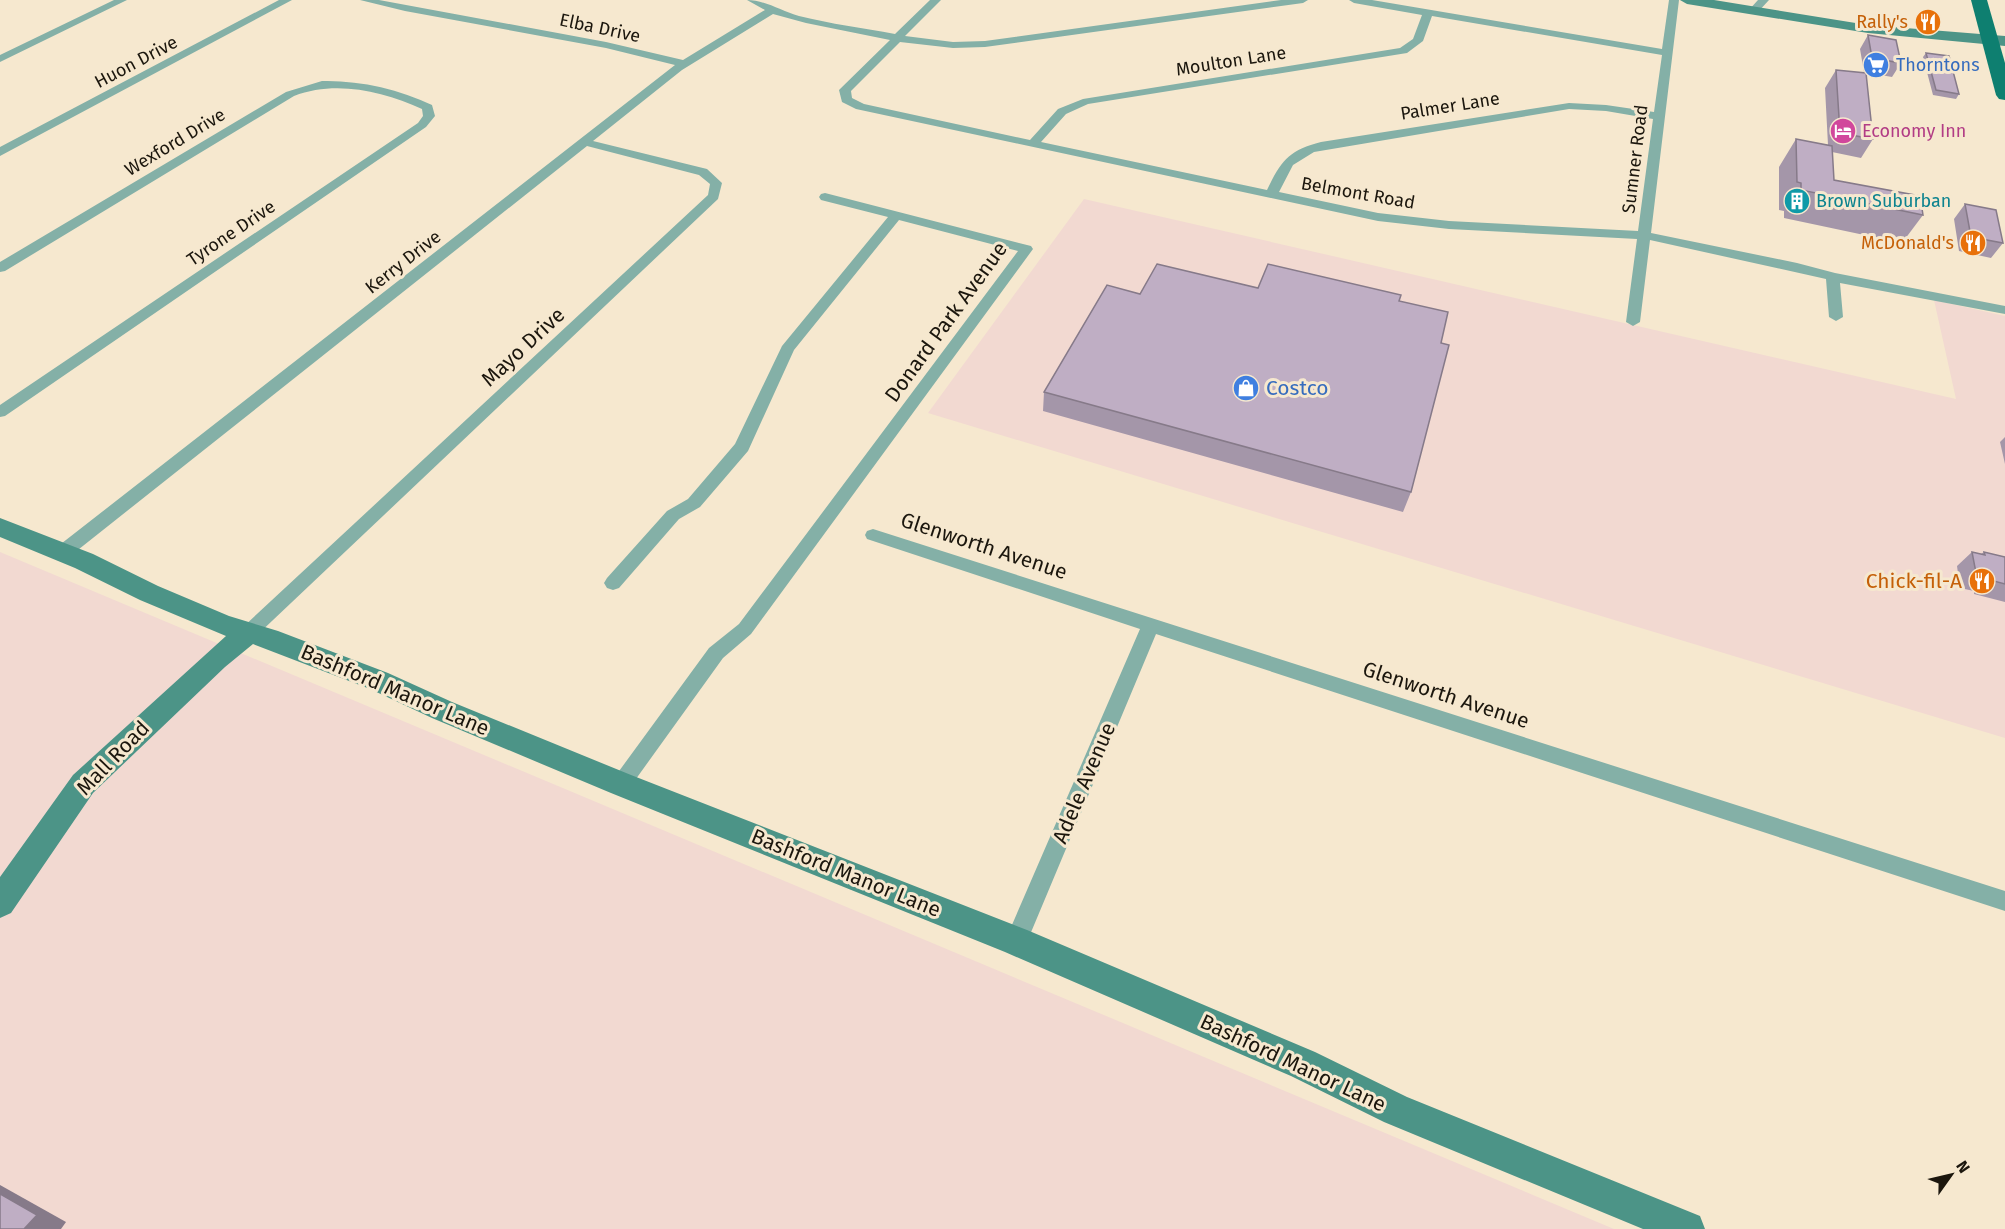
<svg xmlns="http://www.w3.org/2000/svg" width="2005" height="1229" font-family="'Fira Sans',sans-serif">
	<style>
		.commercial { fill: #f2d9d1 }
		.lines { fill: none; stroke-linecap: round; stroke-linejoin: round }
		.street { fill: #84b0a7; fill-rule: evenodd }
		.secondary { fill: #4c9487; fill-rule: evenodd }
		.primary { fill: #0e7f70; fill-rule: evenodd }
		.wall { fill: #a496a9 }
		.shaded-wall { fill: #867a89 }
		.building { fill: #bfaec4; stroke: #867a89; stroke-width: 1.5 }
		.labels { text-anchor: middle; stroke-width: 6; stroke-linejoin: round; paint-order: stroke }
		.far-food-label { font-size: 18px; fill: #c56008; stroke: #f6e8cf; text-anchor: end }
		.far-street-label { font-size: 18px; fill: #1b160d; stroke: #f6e8cf }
		.far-shop-label { font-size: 18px; fill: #366cbe; stroke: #f6e8cf; text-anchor: start }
		.far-hotel-label { font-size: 18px; fill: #b23c85; stroke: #f6e8cf; text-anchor: start }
		.far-culture-label { font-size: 18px; fill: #0d838f; stroke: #f6e8cf; text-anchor: start }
		.street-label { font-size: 21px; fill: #1b160d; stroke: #f6e8cf }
		.shop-label { font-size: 21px; fill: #366cbe; stroke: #f6e8cf; text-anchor: start }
		.food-label { font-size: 21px; fill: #c56008; stroke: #f6e8cf; text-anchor: end }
	</style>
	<rect width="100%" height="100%" fill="#f6e8cf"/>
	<!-- commercial -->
	<path class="commercial" d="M1084 199 1956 399 1934 300 2005 316V738L928 413Z
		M0 552 1614 1229H0Z"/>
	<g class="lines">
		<!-- street -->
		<path class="street" d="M114 0H127L0 62V55Z
			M279 0H292L0 156V147Z
			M360 0H379L606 42 683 60 765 10 747 0C765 0 781 11 799 16 831 24 863 28 895 34L930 0H941L905 36 953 42 985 41 1281 0H1308L1303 3 985 47 953 48 900 42 851 91 852 98 864 104 1030 140 1058 109 1083 99 1400 48 1413 39 1422 15 1354 3 1349 0H1372L1662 49 1669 0H1679L1651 233 1797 263 1835 273 2005 306V314L1840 283 1843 317 1836 321 1829 317 1826 279 1650 240 1640 322 1633 326 1626 322 1637 239 1449 229 1378 221 856 109 842 102 839 90 890 40 806 23 773 14 682 70 593 141 707 169 722 183 718 199 254 638 248 640 242 638 239 633 242 628 708 195 710 184 699 175 587 146 69 557 63 558 57 557 54 552 57 547 675 65 606 48 405 11ZM1432 16 1662 55 1654 112 1606 105 1569 103 1321 142C1289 150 1281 161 1267 190L1041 142 1066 114 1088 104 1407 53 1423 41ZM1569 109 1606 111 1653 119 1638 231 1449 221 1378 213 1279 192 1293 165 1314 152Z
			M1758 0H1769L1757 13H1749L1748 11Z
			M322 81C358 80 399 89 432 105L435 116 426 127 5 416 0 417V405L418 123 423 116 422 109C383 91 335 80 294 96L5 271 0 272V262L286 92Z
			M825 193 1031 246 1033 249 751 634 723 658 628 790 621 793 614 790 611 784 614 778 709 648 739 624 1018 251 899 220 794 350 748 451 700 507 679 519 619 588 613 590 607 588 604 583 607 578 667 511 688 499 735 444 782 346 888 217 821 200 819 197 821 194Z
			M873 529 2005 891V911L1156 634 1024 949 1016 952 1008 949 1005 941 1140 629 867 539 865 535 867 531Z"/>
		<!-- secondary -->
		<path class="secondary" d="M1680 0H1714L1868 25 2005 36V46L1868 33 1687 4Z
			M0 518 93 554 158 586 229 616 278 631 388 673 452 702 631 775 1027 930 1315 1052 1407 1097 1700 1216 1705 1229H1643L1384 1122 1291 1076 1005 952 611 793 432 718 370 689 253 644 225 667 93 793 11 913 0 918V877L73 775 226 636 140 600 75 568 0 537Z"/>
		<!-- primary -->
		<path class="primary" d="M1971 0H1987L2005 63V100L1999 99 1996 95Z"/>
	</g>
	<!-- wall -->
	<path class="wall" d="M1868 35 1901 63 1892 77 1864 72 1860 49Z
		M1926 53 1959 94 1956 99 1933 95 1923 57Z
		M1836 70 1873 139 1861 158 1832 152 1834 180 1923 215 1902 243 1784 218V211L1779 210V167L1796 139 1828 145 1825 88Z
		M1965 204 2003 243 1991 258 1959 251 1954 219Z
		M1258 288 1399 301 1411 492 1403 512 1043 411 1044 392 1140 294Z
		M2005 437V464L2000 442Z
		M1972 552 1981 554 1984 552 2005 557V602L1974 594V591L1960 588 1957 566Z"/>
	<!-- shaded-wall -->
	<path class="shaded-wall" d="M0 1185 66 1222 61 1229H24L0 1194Z"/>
	<!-- building -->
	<path class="building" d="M1868 35 1896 40 1901 63 1872 58Z
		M1926 53 1949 56 1959 94 1936 90Z
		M1836 70 1866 73 1873 139 1840 133Z
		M1796 139 1832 146 1834 180 1920 196 1923 215 1801 190V183L1797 182Z
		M1965 204 1996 210 2003 243 1971 237Z
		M1157 264 1258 288 1268 264 1401 295 1399 301 1448 312 1441 343 1449 345 1411 492 1044 392 1107 285 1140 294Z
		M1972 552 1985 555 1984 552 2005 557V584L1990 580 1989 576 1976 573Z
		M0 1194 37 1215 24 1229H0Z"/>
	<!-- icons -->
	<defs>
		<symbol id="restaurant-disc" viewBox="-11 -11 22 22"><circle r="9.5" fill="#e8710a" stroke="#f6e8cf"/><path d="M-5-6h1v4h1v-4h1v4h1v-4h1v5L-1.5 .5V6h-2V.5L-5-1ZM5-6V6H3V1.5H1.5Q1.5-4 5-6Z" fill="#fff"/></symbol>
		<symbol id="supermarket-disc" viewBox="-11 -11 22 22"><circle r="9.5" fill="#3f7fe0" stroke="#f6e8cf"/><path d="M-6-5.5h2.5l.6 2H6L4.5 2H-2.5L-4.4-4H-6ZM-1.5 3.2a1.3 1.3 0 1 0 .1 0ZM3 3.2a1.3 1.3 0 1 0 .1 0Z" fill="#fff"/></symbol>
		<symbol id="hotel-disc" viewBox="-11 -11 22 22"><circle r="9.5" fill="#d1479c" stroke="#f6e8cf"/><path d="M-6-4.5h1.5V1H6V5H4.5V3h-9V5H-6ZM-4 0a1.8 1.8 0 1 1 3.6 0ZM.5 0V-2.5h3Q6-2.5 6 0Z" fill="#fff"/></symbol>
		<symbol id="building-disc" viewBox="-11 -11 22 22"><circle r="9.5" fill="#0f9aa8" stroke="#f6e8cf"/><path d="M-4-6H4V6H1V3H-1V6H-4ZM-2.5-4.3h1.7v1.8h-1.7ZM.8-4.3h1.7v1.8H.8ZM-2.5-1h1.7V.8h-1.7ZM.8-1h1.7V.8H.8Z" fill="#fff"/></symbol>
		<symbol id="shop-disc" viewBox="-11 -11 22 22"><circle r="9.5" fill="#3f7fe0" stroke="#f6e8cf"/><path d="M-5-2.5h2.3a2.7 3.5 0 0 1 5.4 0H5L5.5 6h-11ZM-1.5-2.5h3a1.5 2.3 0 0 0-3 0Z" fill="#fff"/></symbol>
	</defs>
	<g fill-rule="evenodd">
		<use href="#restaurant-disc" x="1913" y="7" width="30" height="30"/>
		<use href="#supermarket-disc" x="1861" y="50" width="30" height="30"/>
		<use href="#hotel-disc" x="1828" y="116" width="30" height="30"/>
		<use href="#building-disc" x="1782" y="186" width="30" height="30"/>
		<use href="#restaurant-disc" x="1958" y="228" width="30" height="30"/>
		<use href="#shop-disc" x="1231" y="373" width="30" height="30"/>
		<use href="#restaurant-disc" x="1967" y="566" width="30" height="30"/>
	</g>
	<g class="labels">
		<!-- far-food labels -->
		<g class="far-food-label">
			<text x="1908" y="28">Rally's</text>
			<text x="1954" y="249">McDonald's</text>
		</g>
		<!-- far-street labels -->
		<g class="far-street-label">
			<text transform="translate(600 28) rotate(12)" y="6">Elba Drive</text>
			<text transform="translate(1231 61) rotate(-9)" y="6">Moulton Lane</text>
			<text transform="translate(136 62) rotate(-28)" y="6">Huon Drive</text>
			<text transform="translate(1450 106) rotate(-9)" y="6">Palmer Lane</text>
			<text transform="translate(175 142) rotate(-31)" y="6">Wexford Drive</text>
			<text transform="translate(1635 159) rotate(-83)" y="6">Sumner Road</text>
			<text transform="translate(1358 193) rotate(10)" y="6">Belmont Road</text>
			<text transform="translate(231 233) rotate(-34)" y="6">Tyrone Drive</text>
			<text transform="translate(403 262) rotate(-38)" y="6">Kerry Drive</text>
		</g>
		<!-- far-shop labels -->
		<g class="far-shop-label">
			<text x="1896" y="71">Thorntons</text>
		</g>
		<!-- far-hotel labels -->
		<g class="far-hotel-label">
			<text x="1862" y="137">Economy Inn</text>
		</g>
		<!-- far-culture labels -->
		<g class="far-culture-label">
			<text x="1816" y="207">Brown Suburban</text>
		</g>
		<!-- street labels -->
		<g class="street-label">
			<text transform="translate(946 322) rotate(-54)" y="7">Donard Park Avenue</text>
			<text transform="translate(523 347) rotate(-43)" y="7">Mayo Drive</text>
			<text transform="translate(984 546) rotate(18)" y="7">Glenworth Avenue</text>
			<text transform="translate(395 690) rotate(23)" y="7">Bashford Manor Lane</text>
			<text transform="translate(1446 695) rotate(18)" y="7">Glenworth Avenue</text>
			<text transform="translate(113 758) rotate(-46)" y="7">Mall Road</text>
			<text transform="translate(1084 783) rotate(-67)" y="7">Adele Avenue</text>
			<text transform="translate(846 873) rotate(22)" y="7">Bashford Manor Lane</text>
			<text transform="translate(1293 1063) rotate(25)" y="7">Bashford Manor Lane</text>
		</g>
		<!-- shop labels -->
		<g class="shop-label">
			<text x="1266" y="395">Costco</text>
		</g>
		<!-- food labels -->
		<g class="food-label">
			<text x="1962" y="588">Chick-fil-A</text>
		</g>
	</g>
	<!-- north arrow -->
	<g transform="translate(1951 1175) rotate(56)" stroke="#f6e8cf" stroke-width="4.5" paint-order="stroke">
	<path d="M0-4.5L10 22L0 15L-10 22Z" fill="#1b160d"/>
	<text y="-9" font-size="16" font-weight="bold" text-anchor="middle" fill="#1b160d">N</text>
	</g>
</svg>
